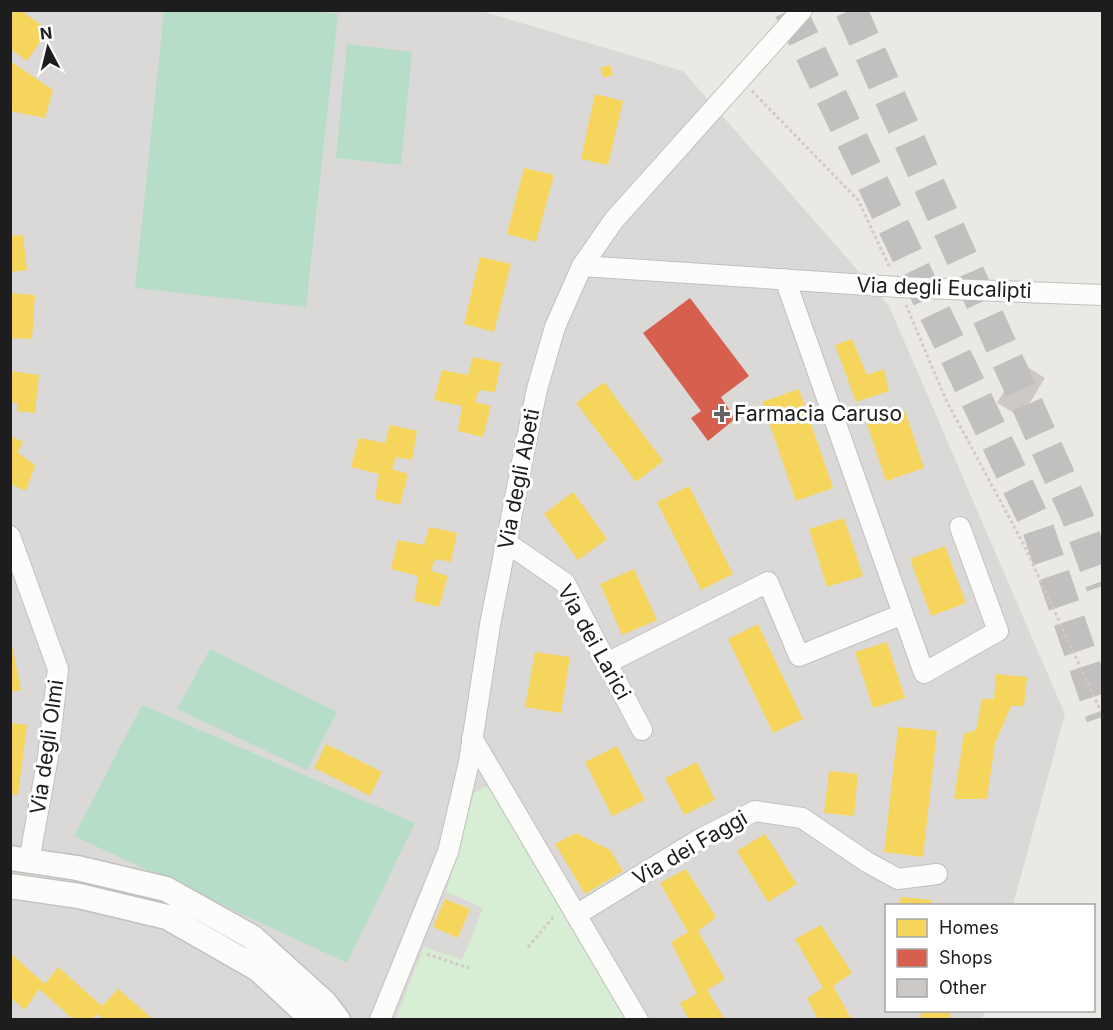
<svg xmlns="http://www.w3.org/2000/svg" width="1113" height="1030" font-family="Inter,sans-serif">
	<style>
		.residential { fill: #dad9d7 }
		.park { fill: #d7eed4 }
		.pitch { fill: #b6ddc8 }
		.parking { fill: #dbdad9 }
		.homes { fill: #f6d55c }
		.shops { fill: #d6604d }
		.building { fill: #ccc9c7 }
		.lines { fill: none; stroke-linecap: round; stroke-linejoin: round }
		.trunk-tunnel { stroke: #c2c0be; stroke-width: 32; stroke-dasharray: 32 16; stroke-linecap: butt }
		.minor-casing { stroke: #c1c0be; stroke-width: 22 }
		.tertiary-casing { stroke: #c1c0be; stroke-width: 27 }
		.path { stroke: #d4c8c7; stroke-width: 3; stroke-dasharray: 3 3; stroke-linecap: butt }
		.minor { stroke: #fcfcfb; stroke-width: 20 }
		.tertiary { stroke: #fcfcfb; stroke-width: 24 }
		.poi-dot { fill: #656463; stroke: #fff; stroke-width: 2 }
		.labels { text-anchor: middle; stroke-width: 6; stroke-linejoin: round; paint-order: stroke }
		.street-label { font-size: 21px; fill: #1d1d1d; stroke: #fff }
		.poi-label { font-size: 21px; fill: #1d1d1d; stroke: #fff; text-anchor: start }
	</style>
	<rect width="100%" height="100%" fill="#ebe9e6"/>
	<!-- residential -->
	<path class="residential" d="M10 11H481L683 71 889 306 1065 714 1013 905 886 906V1010L985 1011 982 1019H11Z"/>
	<!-- park -->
	<path class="park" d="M489 785 630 1019 395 1020 424 947 462 960 483 908 446 892 474 793Z"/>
	<!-- pitch -->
	<path class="pitch" d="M310 11 338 14 306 307 135 288 164 11Z
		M347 44 412 52 401 165 336 158Z
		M210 649 337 712 307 770 177 709Z
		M142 705 415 823 347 963 74 836Z"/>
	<!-- parking -->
	<path class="parking" d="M435 424 493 440 485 469 514 476 506 511 477 504 471 531 410 516Z
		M948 472 962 517 888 539 871 486Z
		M410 759 445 777 441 790 451 796 376 999 351 985 428 826 390 803Z
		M946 810 989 812 986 905H949L937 874Z"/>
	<!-- homes -->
	<path class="homes" d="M11 10H20L48 30 27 61 10 49Z
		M10 61 53 90 45 118 10 111Z
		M610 65 613 75 604 78 600 68Z
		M595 94 623 101 608 165 581 159Z
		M524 168 554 175 536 242 507 234Z
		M23 235 27 270 10 272V236Z
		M480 257 511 264 494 332 464 324Z
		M10 293 35 295 32 339 10 338Z
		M852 339 867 375 884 369 889 391 856 402 835 345Z
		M473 357 501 363 495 392 479 390 475 402 491 406 483 437 458 431 462 406 434 400 442 370 468 375Z
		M10 371 39 375 35 413 17 411V403L10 402Z
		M604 382 663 461 636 482 576 403Z
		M799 389 833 488 796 501 762 402Z
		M905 411 924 468 886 481 867 424Z
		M390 425 417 431 412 460 396 457 392 469 408 474 400 505 375 499 379 474 351 467 359 438 385 443Z
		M10 436 23 442 17 452 35 465 26 491 10 484Z
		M689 486 733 574 701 590 657 502Z
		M573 492 607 539 578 560 544 514Z
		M844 518 863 576 827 587 809 529Z
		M429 527 457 533 451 562 435 559 431 571 448 576 439 607 414 601 418 576 391 569 398 540 424 545Z
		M945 546 966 603 931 616 910 559Z
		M634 569 657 620 622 635 600 584Z
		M758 624 803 719 773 733 728 639Z
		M10 636 21 690 10 692Z
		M887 642 905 698 873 708 855 652Z
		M535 652 570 657 561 713 525 707Z
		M996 674 1027 677 1024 706H1011L995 743 987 799H954L964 734 976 730 982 699H994Z
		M10 723 27 725 18 795 10 794Z
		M898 727 937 731 923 857 884 852Z
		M326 744 382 772 370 796 314 768Z
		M617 746 645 800 612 816 585 762Z
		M697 762 715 800 684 815 665 778Z
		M829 771 858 774 854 816 824 813Z
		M576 833 610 850 623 871 585 894 555 844Z
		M765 834 797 884 768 902 737 851Z
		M686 869 716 917 698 931 725 979 707 990 725 1020H689L680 1003 697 994 671 942 688 932 660 883Z
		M901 897 932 900 931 906H899Z
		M445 899 470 909 458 938 433 927Z
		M821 925 852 973 833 986 852 1020H818L807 998 823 988 795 939Z
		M10 953 45 984 58 967 102 1006 118 989 154 1020H104L97 1014 91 1020H74L39 989 25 1010 10 997Z
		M921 1010H951L950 1020H920Z"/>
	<!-- shops -->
	<path class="shops" d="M690 298 749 376 721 397 735 419 708 441 691 418 701 411 643 333Z"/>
	<!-- building -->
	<path class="building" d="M1021 363 1045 378 1021 417 997 403Z"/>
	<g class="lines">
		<!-- trunk-tunnel -->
		<path class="trunk-tunnel" d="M790 10 1037 526 1102 717
			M851 10 1077 516 1102 586"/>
		<defs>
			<path id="minor" d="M582 266 898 287 1102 295
				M10 536 58 669 48 757 29 861
				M507 543 565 583 642 730
				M903 614 924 673 998 631 960 527
				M607 663 768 582 799 656 903 614 785 279
				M472 738 638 1020
				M576 915 700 839 755 811 802 818 867 862 898 879 937 874
				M380 1020 448 852 469 762 490 625 521 467 537 389 555 327 582 266 614 220 802 10"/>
			<path id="tertiary" d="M10 858 77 868 166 889 252 937 325 1003 338 1020
				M10 886 79 896 167 917 258 969 313 1020"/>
		</defs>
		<!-- minor casing -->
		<use href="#minor" class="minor-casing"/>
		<!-- tertiary casing -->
		<use href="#tertiary" class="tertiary-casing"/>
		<!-- path -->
		<path class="path" d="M752 91 858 200 890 268
			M906 305 946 400 1025 547 1102 714
			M528 947 555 915
			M427 954 469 968"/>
		<!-- minor -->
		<use href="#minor" class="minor"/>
		<!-- tertiary -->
		<use href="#tertiary" class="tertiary"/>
	</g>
	<!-- markers -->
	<path class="poi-dot" d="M719 405h6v6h6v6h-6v6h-6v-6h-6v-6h6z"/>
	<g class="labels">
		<!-- street labels -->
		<g class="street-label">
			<text transform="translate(944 288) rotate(2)" y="7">Via degli Eucalipti</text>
			<text transform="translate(519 479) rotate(-79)" y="7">Via degli Abeti</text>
			<text transform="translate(594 642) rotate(61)" y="7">Via dei Larici</text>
			<text transform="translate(47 747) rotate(-82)" y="7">Via degli Olmi</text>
			<text transform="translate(690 848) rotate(-30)" y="7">Via dei Faggi</text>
		</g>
		<!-- poi labels -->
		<g class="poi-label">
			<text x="734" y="421">Farmacia Caruso</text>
		</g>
	</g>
	<!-- border -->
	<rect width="1113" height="1030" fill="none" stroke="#1d1d1d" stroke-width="24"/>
	<!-- legend -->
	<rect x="885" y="904" width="210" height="108" fill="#ffffff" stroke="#a5a5a5" stroke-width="1.5"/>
	<rect x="897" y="919" width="30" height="18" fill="#f6d55c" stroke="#a5a5a5" stroke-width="1.5"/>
	<text x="939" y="934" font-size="18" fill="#1d1d1d">Homes</text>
	<rect x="897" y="949" width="30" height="18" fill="#d6604d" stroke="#a5a5a5" stroke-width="1.5"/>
	<text x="939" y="964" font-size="18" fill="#1d1d1d">Shops</text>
	<rect x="897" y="979" width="30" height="18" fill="#ccc9c7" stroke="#a5a5a5" stroke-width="1.5"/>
	<text x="939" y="994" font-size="18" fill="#1d1d1d">Other</text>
	<!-- north arrow -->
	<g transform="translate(48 48) rotate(353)" stroke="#ffffff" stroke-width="4.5" paint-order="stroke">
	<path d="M0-4.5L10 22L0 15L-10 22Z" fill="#1d1d1d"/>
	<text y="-9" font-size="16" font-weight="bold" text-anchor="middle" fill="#1d1d1d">N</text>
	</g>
</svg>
